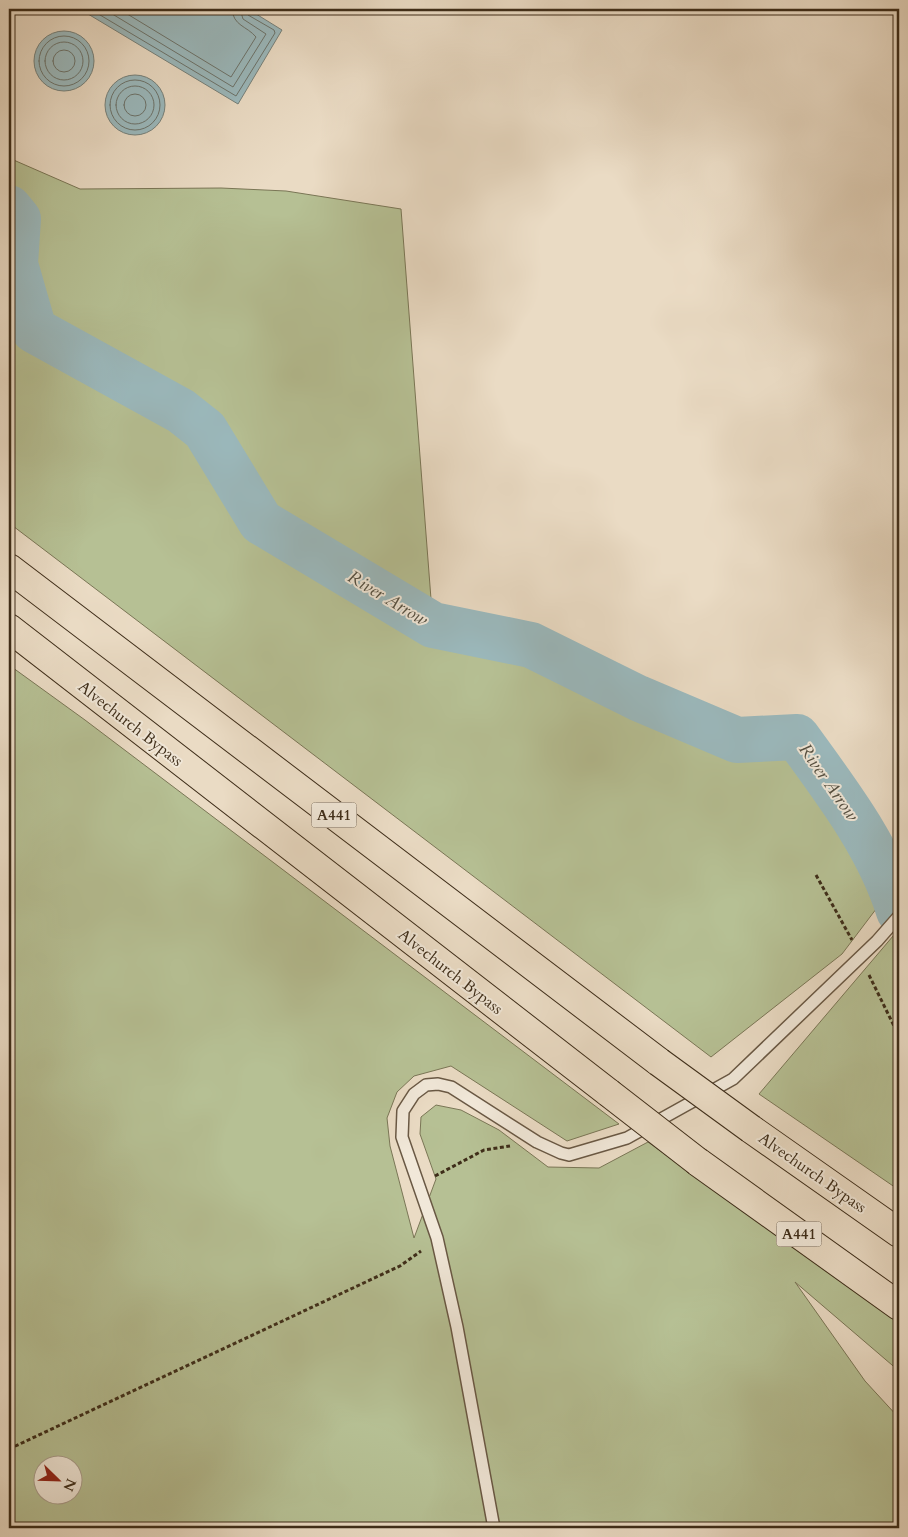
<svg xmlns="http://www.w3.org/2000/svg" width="908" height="1537" font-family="Cardo,serif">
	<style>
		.green { fill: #b6c094; stroke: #7a7656; fill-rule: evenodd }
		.water { fill: #9bb9bd; stroke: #76817b }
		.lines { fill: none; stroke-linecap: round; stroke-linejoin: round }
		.shore { stroke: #6c736b; stroke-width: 1 }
		.stream { stroke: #76817b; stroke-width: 8 }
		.river { stroke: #9bb9bd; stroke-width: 46 }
		.building { fill: #c97e73; stroke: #3e2d19 }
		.service-casing { stroke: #695844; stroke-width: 14 }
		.trunk-casing { stroke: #3e2d19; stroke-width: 30 }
		.path { stroke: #3e2d19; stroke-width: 3; stroke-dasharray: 4 2.5; stroke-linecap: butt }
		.service { stroke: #f1e8d9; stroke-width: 11 }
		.trunk { stroke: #eadbc4; stroke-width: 28 }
		.trunk-bridge-casing { stroke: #3e2d19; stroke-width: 30; stroke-linecap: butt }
		.trunk-bridge { stroke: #eadbc4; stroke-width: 28 }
		.labels { text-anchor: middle; stroke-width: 4; stroke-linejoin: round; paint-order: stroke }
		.shield { fill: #f1e8d9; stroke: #746553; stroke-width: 1 }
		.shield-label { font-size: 15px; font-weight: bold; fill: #3e2d19 }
		.street-label { font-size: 16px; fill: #3e2d19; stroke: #f1e8d9 }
		.water-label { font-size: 18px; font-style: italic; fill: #555042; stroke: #f1e8d9 }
	</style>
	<rect width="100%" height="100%" fill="#eadbc4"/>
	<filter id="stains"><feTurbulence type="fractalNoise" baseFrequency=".004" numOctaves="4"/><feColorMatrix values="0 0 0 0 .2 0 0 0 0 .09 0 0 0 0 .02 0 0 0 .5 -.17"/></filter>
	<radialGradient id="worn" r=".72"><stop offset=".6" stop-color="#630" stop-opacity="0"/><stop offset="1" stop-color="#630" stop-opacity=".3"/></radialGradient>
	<!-- green -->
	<path class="green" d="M9 158 80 189 221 188 286 191 401 209 433 625 531 645 638 698 737 740 797 737 854 816 892 888 842 954 711 1057 9 523Z
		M9 665 85 720 619 1124 567 1141 451 1066 414 1076 397 1092 387 1118 390 1146 414 1238 436 1179 420 1134 421 1117 436 1105 461 1110 499 1130 548 1167 599 1168 648 1142 899 1322V1371L795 1282 865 1381 899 1418V1528H9ZM42 1464H72V1494H42Z
		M899 929V1190L759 1094Z"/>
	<!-- water -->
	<path class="water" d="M85 9H248L282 30 238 104 83 11Z
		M34 61a30 30 0 1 1 60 0a30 30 0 1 1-60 0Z
		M105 105a30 30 0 1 1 60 0a30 30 0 1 1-60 0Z"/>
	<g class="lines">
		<!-- shore -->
		<path class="shore" d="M90 9 236 96 275 33 274 30 248 15 246 9
			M104 9 233 87 266 34 243 19 240 9
			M119 9 231 77 256 37C247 26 233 26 232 9
			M39 61a25 25 0 1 1 50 0a25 25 0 1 1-50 0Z
			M45 61a19 19 0 1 1 38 0a19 19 0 1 1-38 0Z
			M53 61a11 11 0 1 1 22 0a11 11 0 1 1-22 0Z
			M110 105a25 25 0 1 1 50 0a25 25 0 1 1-50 0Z
			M116 105a19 19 0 1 1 38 0a19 19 0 1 1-38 0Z
			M124 105a11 11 0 1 1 22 0a11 11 0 1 1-22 0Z"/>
		<!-- stream -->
		<path class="stream" d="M9 267 15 264"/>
		<!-- river -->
		<path class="river" d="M9 208 18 219 15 264 34 330 181 411 205 430 261 522 433 625 531 645 638 698 737 740 797 737C836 791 879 846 899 911"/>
	</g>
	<!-- building -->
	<path class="building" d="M9 9H18L9 23Z"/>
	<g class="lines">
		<defs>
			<path id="service" d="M494 1528 457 1327 437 1238 402 1137 403 1111 414 1094 426 1085 438 1084 451 1087 537 1142 561 1153 569 1155 627 1138 733 1079 877 941 899 916"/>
			<path id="trunk" d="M9 568 659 1062
				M9 628 609 1093
				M751 1129 899 1233
				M698 1162 899 1306"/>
		</defs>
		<!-- service casing -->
		<use href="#service" class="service-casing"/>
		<!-- trunk casing -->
		<use href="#trunk" class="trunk-casing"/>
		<!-- path -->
		<path class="path" d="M816 875 852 940
			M869 975 895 1028
			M435 1176 484 1150 510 1146
			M9 1449 400 1266 421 1251"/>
		<!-- service -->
		<use href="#service" class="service"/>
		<!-- trunk -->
		<use href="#trunk" class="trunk"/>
		<defs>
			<path id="trunk-bridge" d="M659 1062 751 1129
				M609 1093 698 1162"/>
		</defs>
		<!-- trunk-bridge casing -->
		<use href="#trunk-bridge" class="trunk-bridge-casing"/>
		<!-- trunk-bridge -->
		<use href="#trunk-bridge" class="trunk-bridge"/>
	</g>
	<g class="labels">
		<!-- shield labels -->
		<g class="shield">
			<rect x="311.5" y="802.5" width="45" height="25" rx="4"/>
			<rect x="776.5" y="1221.5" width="45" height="25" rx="4"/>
		</g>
		<g class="shield-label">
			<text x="334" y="820">A441</text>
			<text x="799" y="1239">A441</text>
		</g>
		<!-- street labels -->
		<g class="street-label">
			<text transform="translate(131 723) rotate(38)" y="6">Alvechurch Bypass</text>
			<text transform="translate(451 971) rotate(38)" y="6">Alvechurch Bypass</text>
			<text transform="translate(813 1172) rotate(35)" y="6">Alvechurch Bypass</text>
		</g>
		<!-- water labels -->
		<g class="water-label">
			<text transform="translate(388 598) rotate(31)" y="6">River Arrow</text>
			<text transform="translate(829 782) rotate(55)" y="6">River Arrow</text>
		</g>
	</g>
	<!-- margin -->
	<rect width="908" height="1537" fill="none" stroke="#eadbc4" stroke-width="30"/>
	<rect x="10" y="10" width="888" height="1517" fill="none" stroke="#3e2d19" stroke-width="2.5"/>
	<rect x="15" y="15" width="878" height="1507" fill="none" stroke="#3e2d19"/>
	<!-- north arrow -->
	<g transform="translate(58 1480) rotate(113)"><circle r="24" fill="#f1e8d9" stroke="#a99d8c"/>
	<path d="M0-4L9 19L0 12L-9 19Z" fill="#8f2418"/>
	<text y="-8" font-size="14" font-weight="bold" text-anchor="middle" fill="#3e2d19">N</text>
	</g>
	<rect width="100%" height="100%" filter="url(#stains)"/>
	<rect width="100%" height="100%" fill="url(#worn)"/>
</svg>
